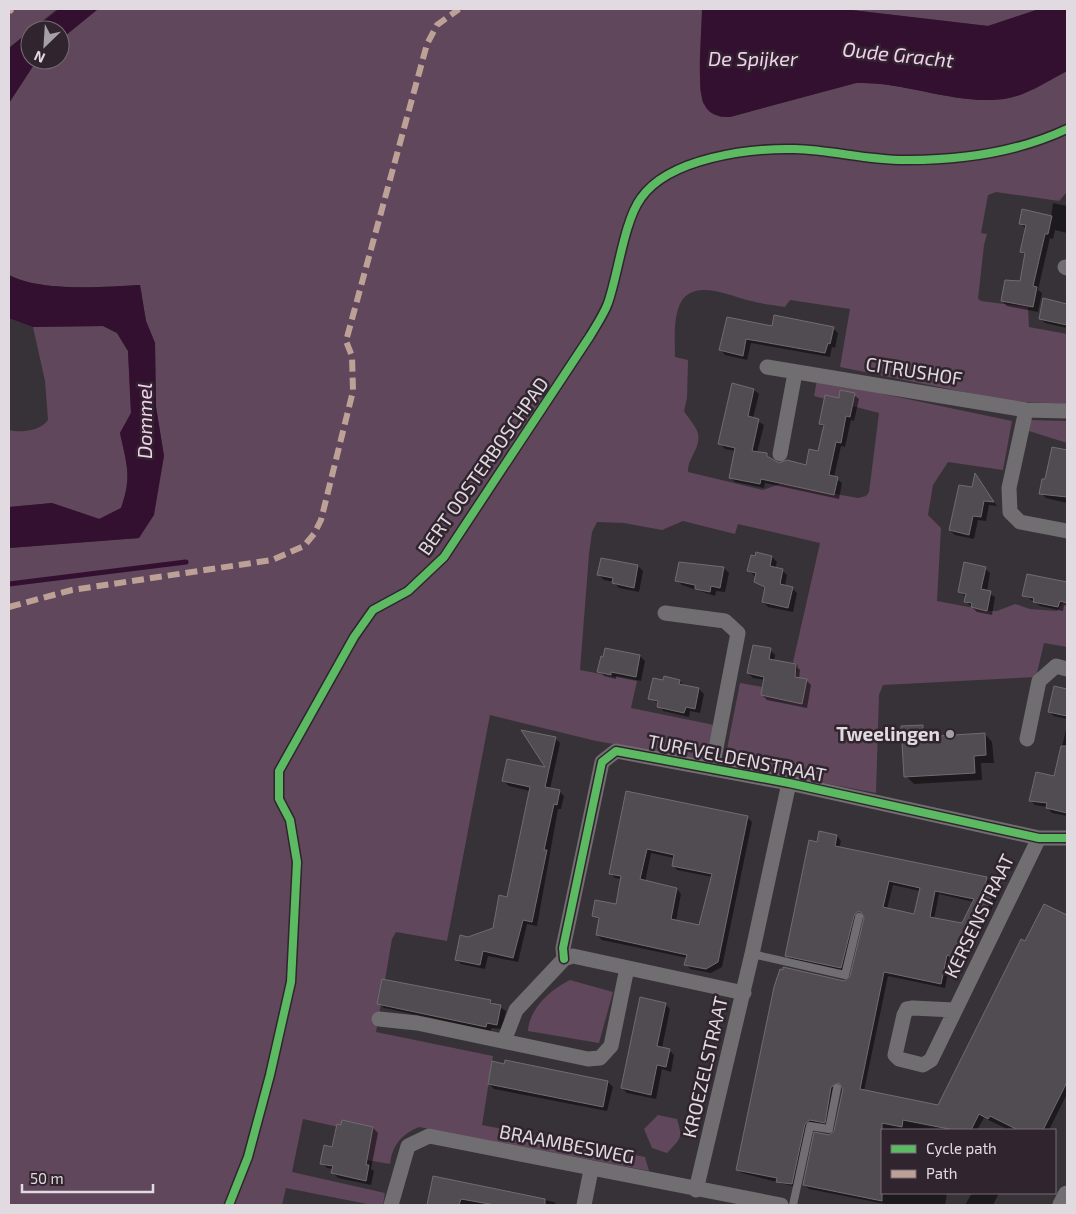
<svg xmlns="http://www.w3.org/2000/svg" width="1076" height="1214" font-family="'Exo 2',sans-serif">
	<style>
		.green { fill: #60475b }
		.water { fill: #330f30 }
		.shadow { fill: #0007; fill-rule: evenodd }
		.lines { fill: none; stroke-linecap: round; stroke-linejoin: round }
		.stream { stroke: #330f30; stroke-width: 5 }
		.building { fill: #514c51; stroke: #706b6f; fill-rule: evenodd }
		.service { stroke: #716e71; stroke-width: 8 }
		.minor { stroke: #716e71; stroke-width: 15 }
		.tertiary { stroke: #716e71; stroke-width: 19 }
		.quiet { stroke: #bda197; stroke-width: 6; stroke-dasharray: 12 6; stroke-linecap: butt }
		.cycleway-casing { stroke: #30252e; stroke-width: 11 }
		.cycleway { stroke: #5cba63; stroke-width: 8 }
		.poi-dot { fill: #a69fa5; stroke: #30252e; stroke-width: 2 }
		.labels { text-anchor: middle; stroke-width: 5; stroke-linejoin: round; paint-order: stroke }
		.street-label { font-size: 19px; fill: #e1dae0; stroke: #30252e }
		.poi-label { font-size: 19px; font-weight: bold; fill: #e1dae0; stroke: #30252e; text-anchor: end }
		.water-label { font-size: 20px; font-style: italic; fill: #f8cdf0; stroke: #30252e }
	</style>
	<rect width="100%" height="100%" fill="#373237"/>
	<!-- green -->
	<path class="green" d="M9 9H57L9 48Z
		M98 9H702L700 89 703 103 720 117H730L856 83C905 81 954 105 1004 99 1026 96 1048 81 1067 71L1066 193 1059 201 996 192 988 195 981 233 987 234 984 245 978 299 981 301 1028 307 1029 327 1067 334V404L1008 401 840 367 850 309 790 300 785 307C774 305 762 304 751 301 731 297 693 277 680 304 673 319 675 341 675 357L688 360 687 398 684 411C688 418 697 427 698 434 701 448 687 459 688 472L763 490 780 484 858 498 866 496 869 492 879 413 814 396 817 380 1012 421 1003 470 948 462 933 485 928 515 941 528 937 601 990 611H997L1015 604 1030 609 1057 611 1067 597V647L1044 643 1036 677 883 685 879 695 876 793 724 764 740 683 792 692 798 665 793 662 820 543 738 524 735 534 683 521 662 530 624 523 597 522 592 532 589 554 580 670 637 681 631 708 714 725 705 760 596 741 490 715 447 941 396 932 392 939 376 1032 493 1056 482 1125 645 1157 649 1171 419 1127C402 1134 392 1145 390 1164L355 1158 343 1128 303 1119 292 1172 385 1193 383 1205H372L286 1188 282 1205H9V548L139 538 164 456 156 407 155 343 146 321 140 285C104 287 40 292 9 275V103L37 60H60V40Z
		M843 9H1039L988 26Z
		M103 326 117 333 128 351 131 413 120 433C127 465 132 477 121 508L100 519 52 503 9 507V430C22 433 40 431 48 420L45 381 33 327Z
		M1030 420 1067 421V443L1029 431Z
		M570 980 613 992 599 1043 528 1031C529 1009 551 989 570 980Z
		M658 1115 677 1119C683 1139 681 1138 667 1153L652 1148 644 1129Z"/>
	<!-- water -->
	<path class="water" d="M59 9H98L60 40V30H32Z
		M702 9H843L988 26 1039 9H1067V71C1048 81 1026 96 1004 99 954 105 905 81 856 83L730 117C719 117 709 115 704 104 696 87 702 30 702 9Z
		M30 31V60H37L9 103V48Z
		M9 275C41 292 104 287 140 285L146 321 155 343 156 407 164 456 154 515 139 538 9 548V507L52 503 99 519 121 508C132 477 127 465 120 433L131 413 128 351 117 333 103 326 33 327 9 318Z"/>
	<!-- shadow -->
	<path class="shadow" d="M1053 203 1067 206V233L1055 230 1053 239 1050 238 1038 290 1042 293 1038 312 1007 306 1002 301 1021 282 1026 256 1021 252 1025 228 1020 223 1051 217Z
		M1044 300 1067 304V328L1045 323 1040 318Z
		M728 319 773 327 833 328 838 333 835 348 832 347 830 357 751 343 747 360 725 355 721 350Z
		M754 390 759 394 753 418 764 425 757 453 767 455 779 465 807 466 819 453 824 428 820 424 840 399 854 395 859 399 854 421 851 420 845 447 841 446 834 477 842 483 839 499 765 483 764 488 735 482 730 477 736 451 725 449 720 444Z
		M1053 448 1067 451V503L1046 498 1041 493 1046 480Z
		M979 480 997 506 989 505 986 521 978 520 974 539 955 535 950 530Z
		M772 557 777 562 775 569 782 570 787 575 785 586 792 588 797 593 793 612 768 607 763 602 766 589 755 581 756 577 749 571Z
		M638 566 643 571 639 592 619 588 614 582 604 580 599 575Z
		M724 568 729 573 725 592 716 591 715 596 682 585 676 580Z
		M985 568 990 573 987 592 995 597 992 615 977 612 965 601 966 597 959 591Z
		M1028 575 1067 582V606L1064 605 1063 611 1040 606 1024 595Z
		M770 650 775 655 774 661 795 665 800 670 799 679 806 680 811 685 807 708 767 700 762 695 765 680 753 678 748 673Z
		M640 656 645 661 641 681 616 676V679L604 676 599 671Z
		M680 681 685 686 699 689 704 694 700 713 690 711 689 717 663 711 659 704 650 698Z
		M1055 687 1067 690V719L1054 716 1049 712Z
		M1067 725V816L1052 813 1047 807 1035 805 1030 800 1055 778Z
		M922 726 930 734V738L985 734 992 742 994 763H981L982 780 914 784 906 776Z
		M555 738 560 743 550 789 559 791 564 796 561 809H558L537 926 527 924 518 962 488 956 485 969 461 964 456 959 468 938 494 929 508 898 530 791 509 786 504 781 548 769Z
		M627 792 747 817 752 822 722 967 711 973 690 969 686 964 687 958 602 940 597 935 600 921 593 915 617 905 622 879 615 878 610 873ZM651 853 674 858 673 865 677 870 712 877 700 926 676 921 681 894 677 889 645 882Z
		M820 833 837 836 841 841 839 848 986 878 990 882 989 888 996 889 1000 893 964 965 951 958 945 988 888 976 864 1091 939 1107 1044 905 1067 917V1094L1049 1130H1004L1005 1128 984 1118 977 1130 961 1128 960 1130H882V1193H947L945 1205H890L809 1189 804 1185 829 1136 836 1131 843 1087 835 1091 828 1126 808 1129 796 1187 742 1173 737 1169 844 982 852 977 866 918 864 915H861L845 972 790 959 786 955ZM893 885 920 891 915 915 887 909ZM939 894 974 902 962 925 934 919Z
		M490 1001 506 1011 502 1029 491 1028V1031L384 1008 379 1003Z
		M665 1004 670 1009 662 1048 669 1050 674 1055 671 1072 662 1069 656 1099 627 1093 622 1088Z
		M608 1082 613 1087 607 1111 494 1089 489 1084Z
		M373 1128 378 1133 371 1169 374 1171 371 1185 338 1178 333 1173V1169L327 1168 322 1163 333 1149Z
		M434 1177 554 1202 557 1205H428Z
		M972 1193H999L993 1205H965Z"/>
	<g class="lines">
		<!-- stream -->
		<path class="stream" d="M9 584 186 562"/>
	</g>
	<!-- building -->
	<path class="building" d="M1022 209 1052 216 1048 234H1045L1033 286 1037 287 1033 307 1001 301 1005 280 1020 281 1025 253 1020 252 1026 225 1019 224Z
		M1043 298 1067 304V325L1039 319Z
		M774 315 834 327 830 344 828 343 825 353 746 339 743 356 719 350 727 317 772 326Z
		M732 383 754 389 748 416 759 419 752 451 767 453V456L779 463 787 460 806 465 809 449 818 451 824 425 819 424 825 395 839 398 840 390 855 393 850 417 846 416 841 443 836 442 829 475 838 477 834 495 761 479 760 484 729 478 735 448 718 444Z
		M1052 447 1067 450V497L1039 494 1042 479H1045Z
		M975 473 994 502 984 501 981 517 973 516 969 535 949 530 959 485 972 487Z
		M756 552 772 556 770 566 783 569 780 584 793 587 788 608 762 602 765 587 754 582 756 573 747 571 751 555 755 556Z
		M601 558 638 565 634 588 612 583 613 578 597 575Z
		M679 562 724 567 720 588 711 586 710 592 695 589V585L675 581Z
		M964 562 986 567 981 589 991 591 987 611 971 607 972 603 964 602 966 594 958 592Z
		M1027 574 1067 582V603L1060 601 1058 607 1033 602 1034 598 1022 596Z
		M753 645 771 648 769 659 796 664 795 677 807 679 802 704 761 695 764 677 747 673Z
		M605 648 640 655 636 677 611 672V675L597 672 601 656 603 657Z
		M664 676 680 680 679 684 699 688 695 709 686 707 684 713 657 707 658 701 648 699 653 678 663 680Z
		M1054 686 1067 689V716L1048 712Z
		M923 725V737L985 733 986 755 974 756 975 773 904 777 901 726Z
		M521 730 556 737 545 787 560 790 557 805 554 804 544 850H547L532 922 523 920 513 958 483 951 480 965 455 960 460 935 468 937 493 928 499 895 507 897 530 787 502 781 507 759 545 767Z
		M1061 746H1067V813L1046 808 1047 803 1029 801 1036 772 1054 776Z
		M626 791 748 816 718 962 706 969 684 965 687 955 596 935 599 918 592 916 595 900 616 904 621 876 609 874ZM647 849 674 855 672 866 712 874 699 925 671 919 677 888 640 879Z
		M819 831 837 835 835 846 987 877 985 886 996 888 960 962 947 955 941 984 884 972 860 1089 938 1105 1021 939 1025 941 1044 904 1067 915V1082L1043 1130H1018L990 1116 988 1119 979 1114 971 1130H954L903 1120 902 1127 882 1123V1201L803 1185 814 1132 829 1135 834 1131 843 1089 839 1083 831 1087 825 1123 810 1120 805 1124 792 1184 776 1182 777 1178 736 1170 774 987 780 969 783 970V967L844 981 850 976 864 918 861 912H857L854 916 841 968 785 956 809 840 817 842ZM889 881 920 888 914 914 883 907ZM935 891 974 899 962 923 930 917Z
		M382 979 491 1000 490 1003 501 1005 497 1025 487 1023 486 1027 377 1004Z
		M640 997 666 1003 657 1046 670 1049 666 1067 657 1065 651 1095 621 1088Z
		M505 1060 608 1081 603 1107 488 1084 492 1061 504 1064Z
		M342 1120 373 1127 366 1165H369L366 1181 331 1173 333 1166 320 1164 324 1145 332 1147 337 1124 341 1125Z
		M433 1176 545 1199V1205H495L461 1199 459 1205H427Z"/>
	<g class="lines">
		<!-- service -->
		<path class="service" d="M752 954 845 975 859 917
			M793 1205 810 1126 829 1129 837 1088"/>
		<!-- minor -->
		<path class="minor" d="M1065 267 1067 268
			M767 367 1026 410 1067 411
			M1026 410 1009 488 1010 512 1020 522 1067 531
			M780 454 795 373
			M665 613 725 621 738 633 712 769
			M1027 739 1039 681 1056 666 1067 669
			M564 959 563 948 602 762 616 751 789 783 1039 838H1067
			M954 1010 913 1008 907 1009 904 1015 895 1055 899 1059 923 1065 931 1060 1039 838
			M379 1019 417 1023 588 1059 600 1058 611 1046 627 968
			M504 1041 516 1010 564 959 573 956 744 993
			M696 1190 752 954 789 783
			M391 1205 408 1146 429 1136 781 1205
			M584 1205 591 1170"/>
		<!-- tertiary -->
		<path class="tertiary" d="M1062 1205 1067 1195"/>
		<!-- quiet -->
		<path class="quiet" d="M9 12 12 9
			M9 607 72 590 272 560 304 546 314 534 321 520 353 391 352 356 346 341 427 44 437 25 459 9"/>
		<defs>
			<path id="cycleway" d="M564 959 563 948 602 762 616 751 789 783 1039 838H1067
				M229 1205 248 1157 270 1075 291 982 297 862 290 820 279 799V771L354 637 373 610 408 591 444 557 590 336C596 326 604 314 608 303 618 275 624 221 641 198 669 158 749 148 795 149 833 150 870 161 908 160 962 160 1018 152 1067 129"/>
		</defs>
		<!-- cycleway casing -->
		<use href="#cycleway" class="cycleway-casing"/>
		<!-- cycleway -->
		<use href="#cycleway" class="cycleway"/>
	</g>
	<!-- markers -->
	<circle class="poi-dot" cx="950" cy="734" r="5"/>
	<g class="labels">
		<!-- street labels -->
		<g class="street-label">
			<text transform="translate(914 371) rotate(9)" y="7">CITRUSHOF</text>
			<text transform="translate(483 466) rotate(-55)" y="7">BERT OOSTERBOSCHPAD</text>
			<text transform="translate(737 758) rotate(11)" y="7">TURFVELDENSTRAAT</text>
			<text transform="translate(979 916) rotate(-64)" y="7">KERSENSTRAAT</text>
			<text transform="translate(705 1067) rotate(-77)" y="7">KROEZELSTRAAT</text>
			<text transform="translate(567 1144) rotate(11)" y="7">BRAAMBESWEG</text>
		</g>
		<!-- poi labels -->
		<g class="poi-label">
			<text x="940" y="741">Tweelingen</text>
		</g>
		<!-- water labels -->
		<g class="water-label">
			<text transform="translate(898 55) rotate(6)" y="7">Oude Gracht</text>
			<text x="753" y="66">De Spijker</text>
			<text transform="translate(145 421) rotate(-90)" y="7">Dommel</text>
		</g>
	</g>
	<!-- border -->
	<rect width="1076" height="1214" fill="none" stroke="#e1dae0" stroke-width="20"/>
	<!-- legend -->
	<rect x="881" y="1129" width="175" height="65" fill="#30252e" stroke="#776d75"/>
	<rect x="891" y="1145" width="25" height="8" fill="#5cba63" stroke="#776d75"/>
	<text x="926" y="1154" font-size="15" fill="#e1dae0">Cycle path</text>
	<rect x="891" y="1170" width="25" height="8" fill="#bda197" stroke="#776d75"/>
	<text x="926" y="1179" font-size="15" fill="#e1dae0">Path</text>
	<!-- north arrow -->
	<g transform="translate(45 45) rotate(205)"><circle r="24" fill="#30252e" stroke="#776d75"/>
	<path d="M0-4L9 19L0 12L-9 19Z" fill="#a69fa5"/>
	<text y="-8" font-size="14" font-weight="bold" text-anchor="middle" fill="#e1dae0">N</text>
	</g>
	<!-- scale -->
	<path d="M22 1184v8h131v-8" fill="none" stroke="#e1dae0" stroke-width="2.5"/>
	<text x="30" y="1184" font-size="15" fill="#e1dae0" stroke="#30252e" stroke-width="4" paint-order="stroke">50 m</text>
</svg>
